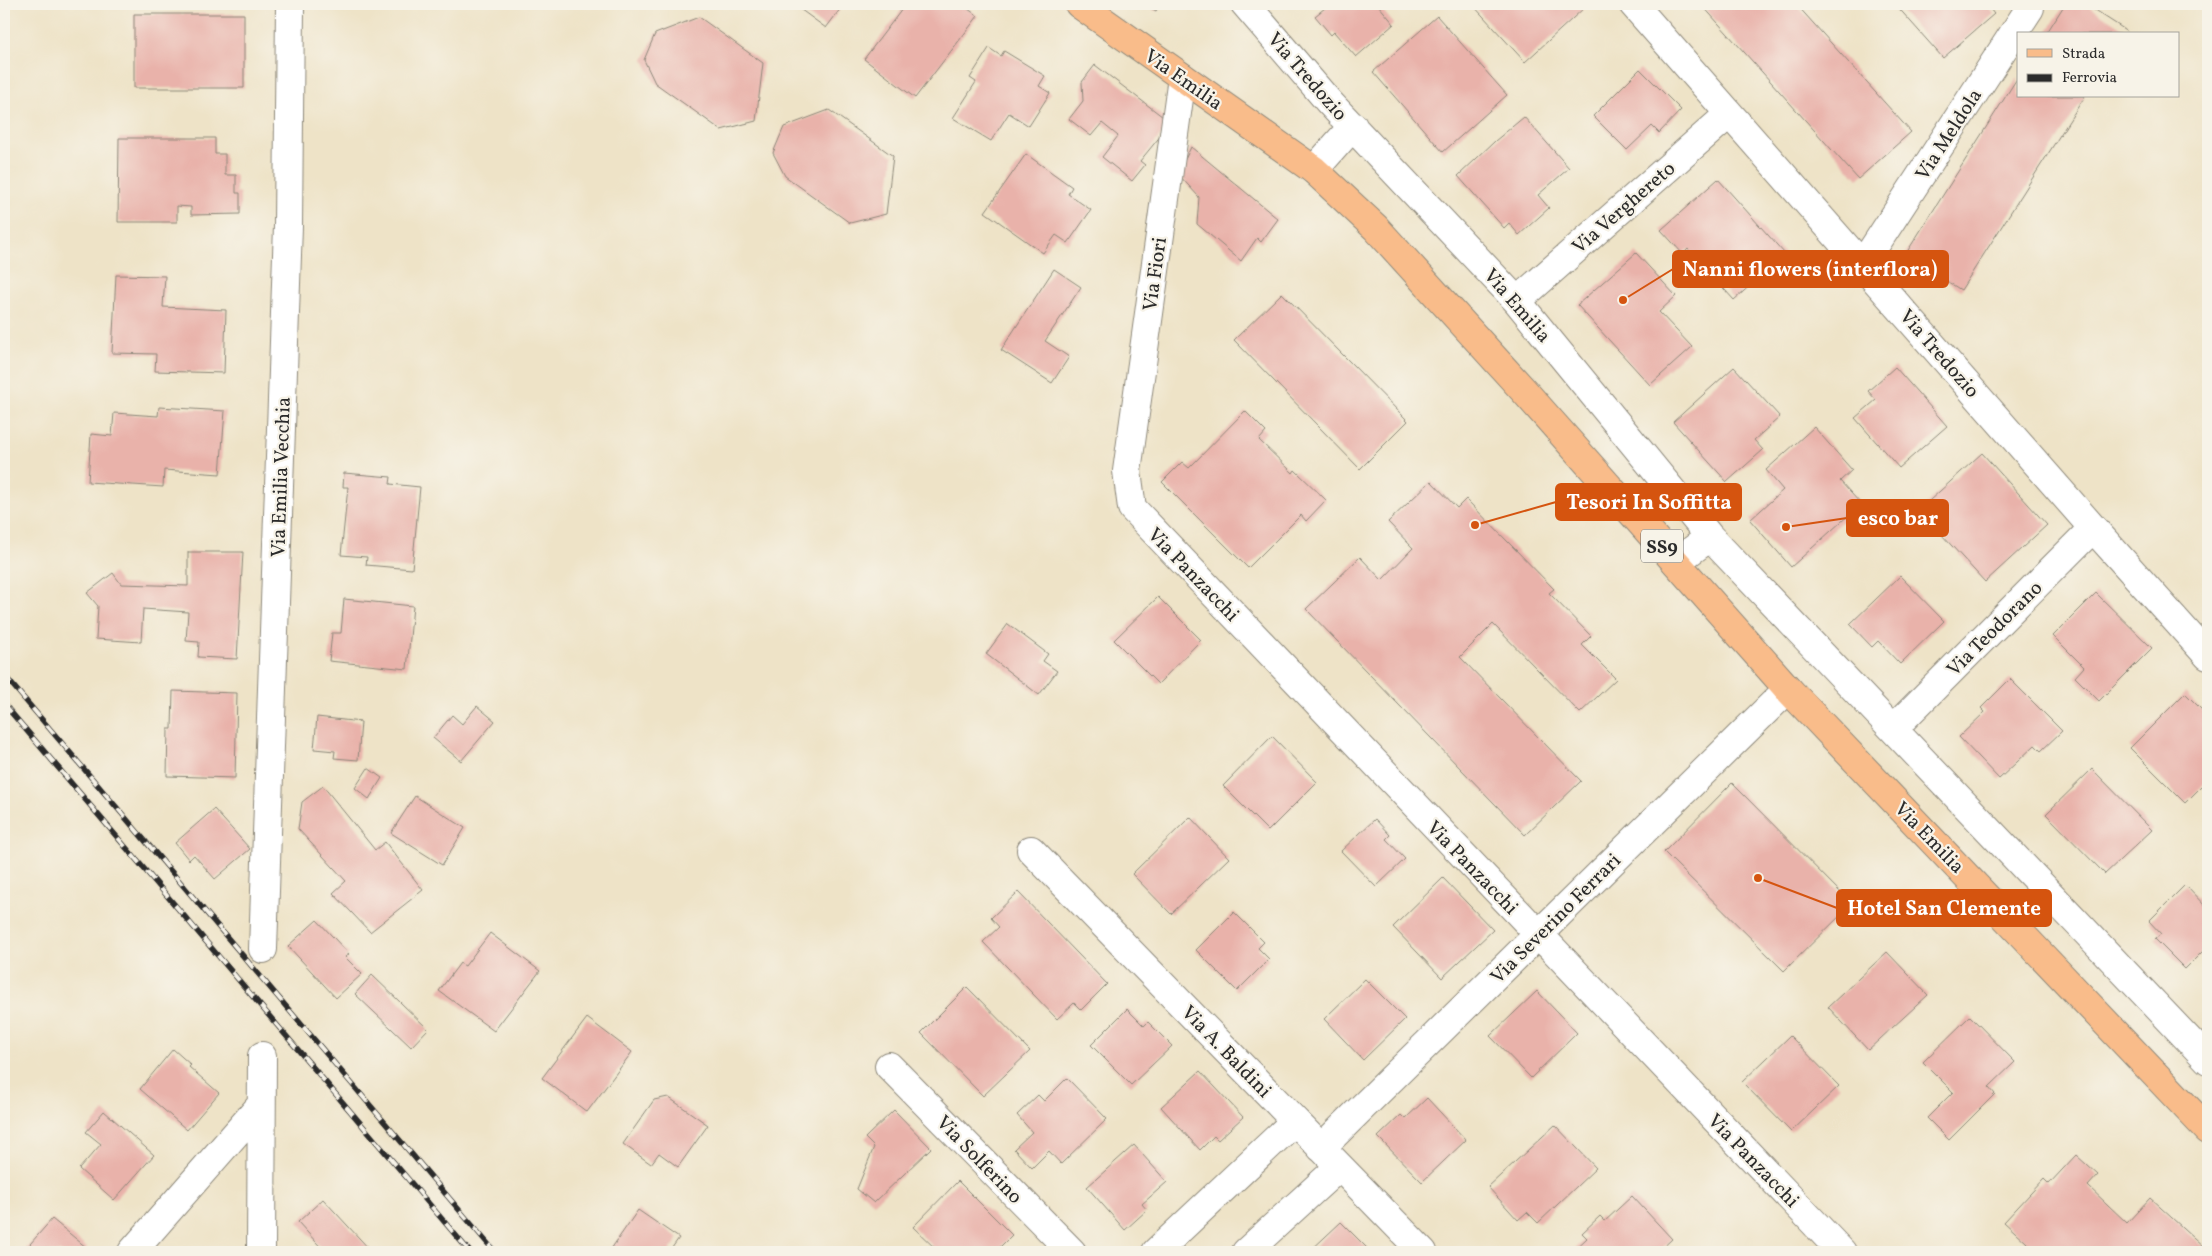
<svg xmlns="http://www.w3.org/2000/svg" width="2212" height="1256" font-family="Vollkorn,serif">
	<style>
		.building { fill: #e9b2aa }
		.lines { fill: none; stroke-linecap: round; stroke-linejoin: round }
		.minor-casing { stroke: #8c8779; stroke-width: 30 }
		.major-casing { stroke: #8c8779; stroke-width: 30 }
		.minor { stroke: #fff; stroke-width: 28 }
		.major { stroke: #f9bc8a; stroke-width: 28 }
		.rail-casing { stroke: #2b2b2b; stroke-width: 5.5 }
		.rail { stroke: #f7f3e8; stroke-width: 4; stroke-dasharray: 11; stroke-linecap: butt }
		.labels { text-anchor: middle; stroke-width: 4.5; stroke-linejoin: round; paint-order: stroke }
		.shield { fill: #f7f3e8; stroke: #686764; stroke-width: 1 }
		.shield-label { font-size: 19px; font-weight: bold; fill: #2b2b2b }
		.street-label { font-size: 20px; fill: #2b2b2b; stroke: #f7f3e8 }
		.leader { fill: none; stroke: #d5540f; stroke-width: 2 }
		.callout-dot { fill: #d5540f; stroke: #f7f3e8; stroke-width: 2 }
		.callout { fill: #d5540f; stroke: #d5540f; stroke-width: 2 }
		.callout-label { font-size: 21px; text-anchor: middle; font-weight: bold; fill: #fff }
	</style>
	<rect width="100%" height="100%" fill="#f7f3e8"/>
	<filter id="ink" filterUnits="userSpaceOnUse"><feTurbulence type="fractalNoise" baseFrequency=".02" numOctaves="2"/><feDisplacementMap in="SourceGraphic" scale="10" xChannelSelector="R" yChannelSelector="G"/><feConvolveMatrix kernelMatrix="1 2 1 2 8 2 1 2 1" color-interpolation-filters="sRGB"/></filter>
	<filter id="wash" filterUnits="userSpaceOnUse"><feTurbulence type="fractalNoise" baseFrequency=".0096" numOctaves="4" result="noise"/><feDisplacementMap in="SourceGraphic" scale="20" xChannelSelector="R" yChannelSelector="G"/><feGaussianBlur stdDeviation="1.12" result="paint"/><feColorMatrix in="noise" values="0 0 0 0 0 0 0 0 0 0 0 0 0 0 0 0 0 1.4 0 .05"/><feComposite in="paint" operator="in"/></filter>
	<g filter="url(#wash)">
		<rect width="100%" height="100%" fill="#eee3c7"/>
		<g id="blocks">
			<!-- building -->
			<path class="building" d="M793 4H844L826 28Z
				M906 4H961L978 16 915 98 864 59Z
				M1144 4H1160L1156 11Z
				M1330 4H1382L1379 6 1394 24 1356 57 1334 32 1331 35 1315 16Z
				M1472 4H1581L1584 8 1525 62Z
				M1701 4H1796L1911 132 1858 179Z
				M1895 4H1986L1994 14 1943 58Z
				M2065 4H2085L2127 31 2125 34H2046Z
				M134 14H244V88H134Z
				M1437 16 1507 95 1443 152 1373 72Z
				M699 17 763 63 756 121 721 130 655 83 644 60 655 34Z
				M989 48 1001 56 1004 51 1045 76 1039 86 1050 93 1029 126 1009 113 991 141 953 118 976 82 970 78Z
				M1095 65 1171 123 1140 161 1145 165 1132 181 1102 157 1118 136 1102 123 1091 136 1069 119 1083 101 1082 82Z
				M1640 69 1681 110 1659 133 1652 126 1627 150 1593 116Z
				M2018 77V96H2085L1961 290 1905 255Z
				M829 110 893 156 886 214 850 223 785 176 773 153 784 127Z
				M1524 117 1569 168 1538 195 1549 208 1519 235 1509 223 1504 228 1458 176 1495 141Z
				M119 138H215V154H225V175H236V193H240V214L191 215V207L177 206V222H118Z
				M1191 147 1278 219 1261 242 1257 238 1241 261 1197 224 1199 197 1178 174Z
				M1026 154 1072 187 1068 194 1091 210 1068 243 1056 235 1043 253 985 212Z
				M1718 179 1785 254 1734 300 1688 249 1683 254 1661 230Z
				M1636 253 1676 296 1659 312 1692 347 1650 385 1577 305Z
				M1054 269 1081 287 1045 341 1069 357 1052 383 1001 350Z
				M116 275 165 276 163 307 226 310 224 373 155 371 156 354 112 353Z
				M1282 293 1408 421 1360 469 1234 340Z
				M1734 367 1780 417 1754 440 1763 450 1727 482 1673 422Z
				M1895 367 1947 426 1899 468 1855 418 1876 400 1868 391Z
				M159 407 225 411 220 474 164 470 163 487 88 482 91 434 112 436 114 413 158 416Z
				M1245 411 1266 432 1259 440 1293 473 1295 470 1326 500 1306 521 1301 515 1248 568 1162 482 1182 462 1189 468Z
				M1814 427 1852 470 1840 481 1861 504 1791 567 1750 520 1783 490 1766 470Z
				M1982 453 2047 525 1985 582 1919 510Z
				M344 473 391 477 390 484 420 487 412 569 366 565 367 557 341 555 348 487H343Z
				M1431 481 1457 508 1466 499 1554 589 1549 593 1591 636 1582 645 1616 679 1580 713 1493 624 1460 657 1581 781 1525 835 1306 609 1360 557 1382 580 1413 548 1388 522Z
				M188 552H243L237 659 198 657 199 642 186 641 188 612 143 609 141 642 96 639 98 606 87 593 113 573 121 584 188 586Z
				M1900 576 1944 621 1900 664 1878 641 1872 647 1850 624Z
				M2096 593 2152 648 2099 701 2075 677 2084 667 2053 636Z
				M1158 597 1201 640 1158 684 1114 640Z
				M344 599 413 606 407 669 329 661 332 633H341Z
				M1008 624 1048 654 1043 661 1057 671 1039 695 986 654Z
				M2010 679 2062 731 2041 751 2035 745 1999 779 1959 737 1985 712 1981 708Z
				M173 691 237 693 235 778 167 776 168 729H172Z
				M2185 693 2208 716V780L2185 803 2130 748Z
				M477 706 495 721 461 761 433 738 452 715 462 724Z
				M317 717 361 722 358 760 334 758 335 751 314 749Z
				M1272 736 1317 782 1268 831 1223 786Z
				M368 768 382 778 369 799 355 788Z
				M2092 769 2152 830 2105 874 2046 814Z
				M1732 783 1852 904 1784 971 1664 852Z
				M323 786 375 850 385 842 423 890 370 932 333 893 346 881 298 829 302 802Z
				M415 796 465 828 442 865 391 833Z
				M214 809 250 849 215 879 194 855 189 860 175 843Z
				M1190 817 1229 858 1171 914 1132 874Z
				M1375 819 1390 835 1386 839 1405 859 1376 887 1341 851Z
				M1443 878 1493 930 1442 978 1393 927Z
				M2185 885 2208 909V946L2185 969 2155 939 2161 934 2149 921Z
				M1018 892 1107 984 1081 1010 1074 1003 1057 1019 983 942 999 927 991 918Z
				M1234 912 1264 942 1258 948 1269 959 1237 991 1196 950Z
				M317 920 349 954 345 957 362 974 336 998 288 946Z
				M490 933 540 971 494 1031 439 991 460 963 465 966Z
				M1887 952 1928 995 1868 1050 1828 1007Z
				M372 975 428 1029 411 1047 355 994Z
				M1365 979 1405 1019 1363 1060 1324 1019Z
				M967 987 1030 1051 983 1096 921 1033Z
				M1537 991 1577 1033 1531 1078 1490 1036Z
				M1127 1009 1144 1026 1148 1022 1172 1046 1131 1085 1091 1045Z
				M1970 1016 2015 1062 1989 1087 1995 1094 1949 1140 1927 1118 1953 1092 1923 1062Z
				M587 1018 632 1052 587 1112 542 1078Z
				M1790 1036 1839 1086 1791 1132 1742 1082Z
				M173 1049 191 1065 189 1067 219 1093 187 1130 140 1089Z
				M1200 1071 1243 1117 1218 1140 1214 1136 1200 1150 1161 1107Z
				M1067 1078 1107 1119 1061 1164 1049 1151 1032 1168 1014 1149 1032 1132 1017 1115 1038 1095 1044 1101Z
				M668 1097 708 1125 678 1167 659 1153 651 1164 623 1144 654 1100Z
				M1427 1098 1466 1140 1422 1182 1378 1137 1401 1115 1405 1119Z
				M894 1110 931 1148 874 1203 857 1189 874 1147 865 1138Z
				M104 1111 154 1155 114 1200 79 1169 101 1144 86 1132Z
				M1555 1125 1596 1168 1538 1223 1527 1212 1518 1220 1488 1187Z
				M1134 1145 1167 1182 1142 1204 1147 1210 1125 1230 1087 1187Z
				M2076 1155 2098 1175 2088 1186 2127 1223 2150 1198 2204 1247 2199 1252H2109L2107 1250 2105 1252H2037L2004 1222 2044 1179 2049 1184Z
				M958 1181 1012 1235 995 1252H939L913 1227Z
				M1632 1196 1672 1239 1658 1252H1572L1587 1238 1582 1233 1600 1216 1605 1221Z
				M323 1199 372 1252H325L298 1222Z
				M638 1210 679 1238 669 1252H609Z
				M52 1219 87 1248 84 1252H23Z
				M1341 1222 1371 1252H1309Z"/>
		</g>
	</g>
	<g filter="url(#ink)">
		<use href="#blocks" fill-opacity="0" stroke="#8c8779" stroke-width="1"/>
		<g class="lines">
			<defs>
				<path id="minor" d="M1245 4 1329 102 1517 301 1710 537 2208 1060
					M1633 4 2093 528 2208 656
					M1182 77 1127 471 1132 508 1842 1252
					M1314 170 1353 126
					M1863 264 2030 8 2027 4
					M1517 301 1729 114
					M1676 562 1710 537
					M1894 728 2093 528
					M1031 850 1423 1252
					M263 949 288 226 290 4
					M889 1066 1072 1252
					M1321 1148 1788 689
					M132 1252 261 1105
					M261 1252 262 1056
					M1156 1252 1295 1121
					M1246 1252 1339 1167"/>
				<path id="major" d="M1079 4 1314 170 1376 228 1525 392 1788 689 2208 1130"/>
			</defs>
			<!-- minor casing -->
			<use href="#minor" class="minor-casing"/>
			<!-- major casing -->
			<use href="#major" class="major-casing"/>
			<!-- minor -->
			<use href="#minor" class="minor"/>
			<!-- major -->
			<use href="#major" class="major"/>
			<defs>
				<path id="rail" d="M4 675 495 1252
					M4 704 470 1252"/>
			</defs>
			<!-- rail casing -->
			<use href="#rail" class="rail-casing"/>
			<!-- rail -->
			<use href="#rail" class="rail"/>
		</g>
	</g>
	<g class="labels">
		<!-- shield labels -->
		<rect class="shield" x="1641" y="529.5" width="42" height="33" rx="4"/>
		<g class="shield-label">
			<text x="1662" y="553">SS9</text>
		</g>
		<!-- street labels -->
		<g class="street-label">
			<text transform="translate(1308 76) rotate(49)" y="7">Via Tredozio</text>
			<text transform="translate(1184 79) rotate(35)" y="7">Via Emilia</text>
			<text transform="translate(1948 134) rotate(-57)" y="7">Via Meldola</text>
			<text transform="translate(1623 207) rotate(-41)" y="7">Via Verghereto</text>
			<text transform="translate(1154 274) rotate(-82)" y="7">Via Fiori</text>
			<text transform="translate(1518 305) rotate(49)" y="7">Via Emilia</text>
			<text transform="translate(1940 353) rotate(49)" y="7">Via Tredozio</text>
			<text transform="translate(280 477) rotate(-88)" y="7">Via Emilia Vecchia</text>
			<text transform="translate(1194 574) rotate(46)" y="7">Via Panzacchi</text>
			<text transform="translate(1994 628) rotate(-45)" y="7">Via Teodorano</text>
			<text transform="translate(1930 837) rotate(46)" y="7">Via Emilia</text>
			<text transform="translate(1473 867) rotate(46)" y="7">Via Panzacchi</text>
			<text transform="translate(1555 918) rotate(-45)" y="7">Via Severino Ferrari</text>
			<text transform="translate(1227 1051) rotate(46)" y="7">Via A. Baldini</text>
			<text transform="translate(980 1159) rotate(46)" y="7">Via Solferino</text>
			<text transform="translate(1754 1160) rotate(46)" y="7">Via Panzacchi</text>
		</g>
	</g>
	<!-- callouts -->
	<path class="leader" d="M1623 300L1673 269M1475 525L1556 502M1786 527L1847 518M1758 878L1837 908"/>
	<g class="callout-dot">
		<circle cx="1623" cy="300" r="5"/>
		<circle cx="1475" cy="525" r="5"/>
		<circle cx="1786" cy="527" r="5"/>
		<circle cx="1758" cy="878" r="5"/>
	</g>
	<g class="callout">
		<rect x="1673" y="251" width="275" height="36" rx="5"/>
		<rect x="1556" y="484" width="185" height="36" rx="5"/>
		<rect x="1847" y="500" width="101" height="36" rx="5"/>
		<rect x="1837" y="890" width="214" height="36" rx="5"/>
	</g>
	<g class="callout-label">
		<text x="1810" y="276">Nanni flowers (interflora)</text>
		<text x="1649" y="509">Tesori In Soffitta</text>
		<text x="1898" y="525">esco bar</text>
		<text x="1944" y="915">Hotel San Clemente</text>
	</g>
	<!-- margin -->
	<rect width="2212" height="1256" fill="none" stroke="#f7f3e8" stroke-width="20"/>
	<!-- legend -->
	<rect x="2017" y="32" width="162" height="65" fill="#f7f3e8" stroke="#a5a39c"/>
	<rect x="2027" y="49" width="25" height="8" fill="#f9bc8a" stroke="#a5a39c"/>
	<text x="2062" y="58" font-size="15" fill="#2b2b2b">Strada</text>
	<rect x="2027" y="74" width="25" height="8" fill="#2b2b2b" stroke="#a5a39c"/>
	<text x="2062" y="82" font-size="15" fill="#2b2b2b">Ferrovia</text>
</svg>
